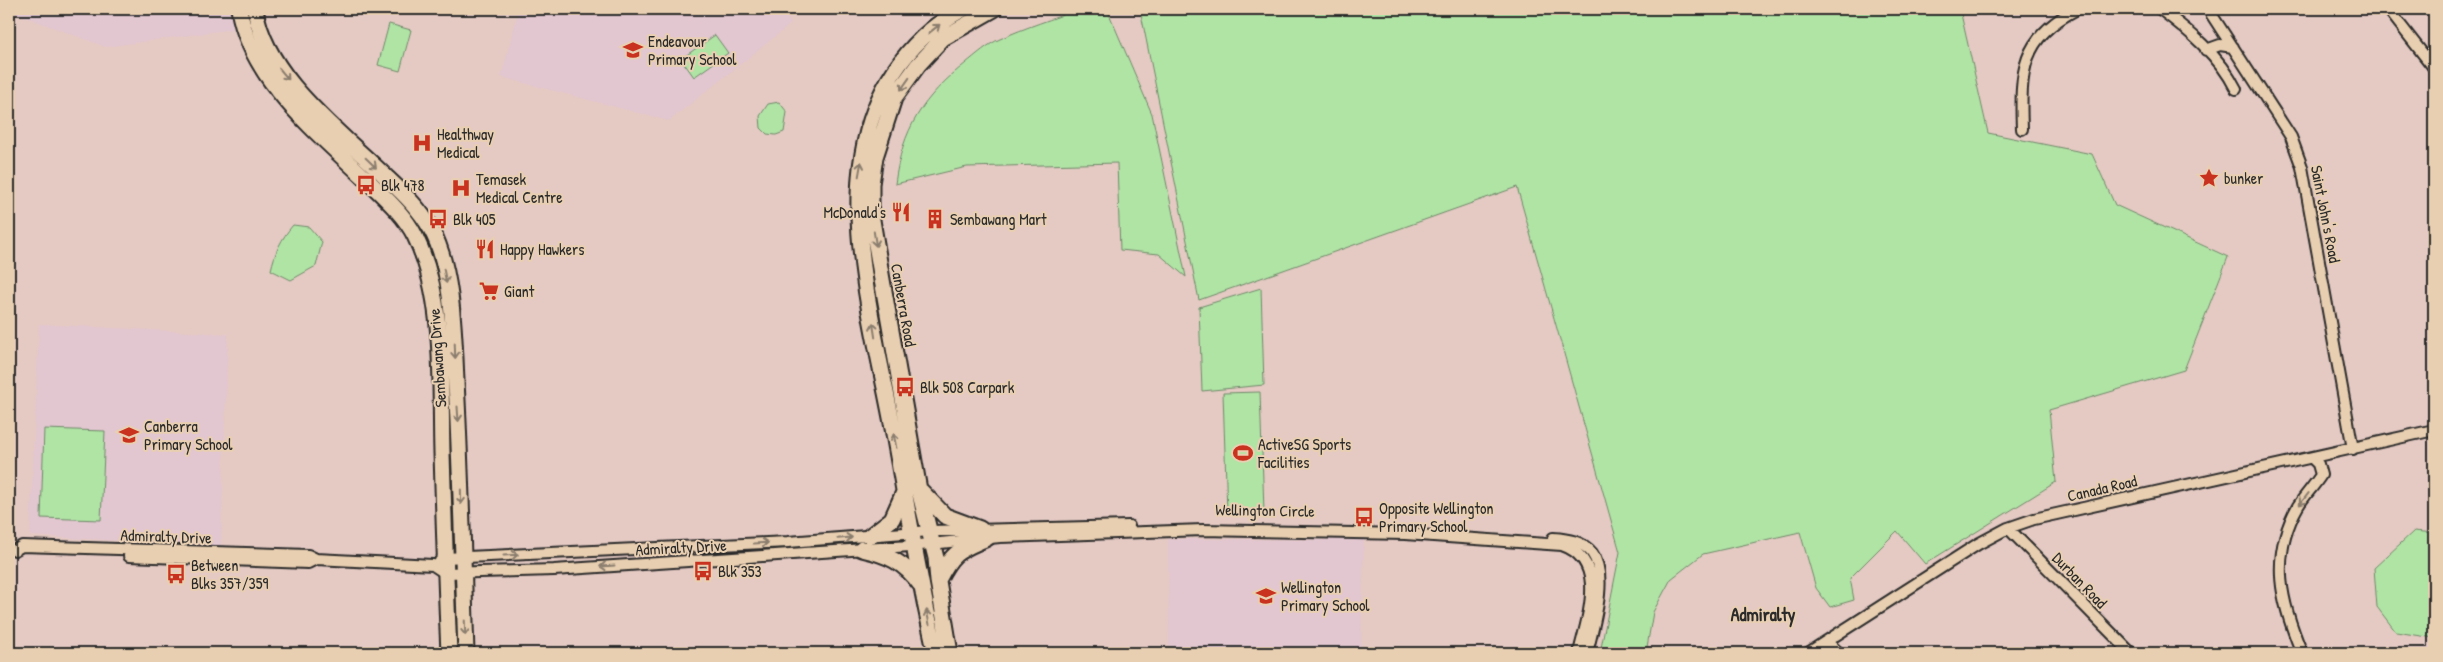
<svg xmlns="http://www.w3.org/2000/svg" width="2443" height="662" font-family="'Patrick Hand',sans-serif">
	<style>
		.built { fill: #e2c6d0 }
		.green { fill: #b0e4a5; stroke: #6e8868 }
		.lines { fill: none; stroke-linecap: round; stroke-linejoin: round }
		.minor-casing { stroke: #2b2b2b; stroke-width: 14 }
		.secondary-casing { stroke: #2b2b2b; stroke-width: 19 }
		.minor { stroke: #e9cfb1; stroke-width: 10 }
		.secondary { stroke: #e9cfb1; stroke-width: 15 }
		.oneway { stroke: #8a7d6e }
		.labels { text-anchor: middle; stroke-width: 4; stroke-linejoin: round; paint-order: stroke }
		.poi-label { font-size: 16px; fill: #2b2b2b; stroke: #e9cfb1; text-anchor: start }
		.street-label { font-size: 16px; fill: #2b2b2b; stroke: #e9cfb1 }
		.neighbourhood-label { font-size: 18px; font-weight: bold; fill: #2b2b2b; stroke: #e9cfb1 }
	</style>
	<rect width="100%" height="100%" fill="#e5cac3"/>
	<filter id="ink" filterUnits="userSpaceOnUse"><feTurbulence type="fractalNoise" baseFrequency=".02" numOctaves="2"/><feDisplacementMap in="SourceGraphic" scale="10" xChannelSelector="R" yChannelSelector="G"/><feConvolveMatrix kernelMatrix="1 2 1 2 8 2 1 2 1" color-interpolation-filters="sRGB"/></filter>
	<g filter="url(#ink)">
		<!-- built -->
		<path class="built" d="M9 9H230L233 29 106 47 9 11Z
			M519 9H781L791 24 669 121 501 77Z
			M39 324 228 334 221 546 30 536Z
			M1168 539 1364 540 1361 653H1169Z"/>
		<!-- green -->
		<path class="green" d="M1079 9H1107L1152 114 1186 277 1159 254 1120 250 1117 163 967 167 895 184C902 129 923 97 966 63 976 55 988 44 1000 39 1026 27 1053 19 1079 9Z
			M1140 9H1903L1961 14 1988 133 2092 154 2115 205 2228 257 2184 370 2049 410 2056 482 1925 564 1897 531 1850 578 1854 600 1830 607 1816 588 1800 532 1703 554 1671 579 1653 612 1646 653H1600L1620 552 1517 187 1199 300Z
			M389 24 411 30 400 71 378 65Z
			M715 35 728 53 694 77 681 59Z
			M779 102 787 112 784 132 776 135 767 134 761 128 760 116 768 104Z
			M293 225 309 227 322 242 316 266 291 280 271 270C275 252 281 239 293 225Z
			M1261 288 1264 385 1202 391 1199 307Z
			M1260 392 1264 512 1227 513 1223 393Z
			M44 429 105 431 101 520 41 518Z
			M2414 531 2434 533V638L2396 632 2377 607 2374 568Z"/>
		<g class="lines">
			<defs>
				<path id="minor" d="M2160 9C2188 30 2220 56 2236 89
					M2208 9 2291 137 2302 167 2353 449
					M2388 9 2434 68
					M2206 50 2220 45 2233 47
					M2022 129C2020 71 2021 38 2077 9
					M2008 528 2131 653
					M1553 538C1567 539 1583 541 1592 553 1609 576 1593 627 1587 653
					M15 550 22 546 308 555 316 559 433 565 445 573 554 570 910 546 1000 537 1203 530 1405 534 1562 545C1609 561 1587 618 1579 653
					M129 556 308 563 316 559
					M440 561 445 558 788 542 930 531 1129 526
					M1827 642 1839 653
					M1808 653 1978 544 2008 528 2034 519 2434 430
					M2302 653C2281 603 2269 557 2298 506 2305 495 2314 486 2321 475L2318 464 2313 459"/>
				<path id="secondary" d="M239 9C251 80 316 131 366 179 383 196 404 214 415 236 446 299 440 384 442 453 444 520 446 586 449 653
					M255 9C265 77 340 132 387 178 404 194 420 209 431 229 453 268 454 337 456 381 461 472 463 563 466 653
					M921 491 945 516 980 529
					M870 536 892 519 905 490
					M862 549C888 555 904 562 920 584
					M938 580C953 551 958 551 987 538
					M936 653C918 577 906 499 892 423 868 295 815 129 931 30 940 22 952 15 963 9
					M950 653 938 581 936 558 919 490 881 274 871 214V184L875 157 894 98 918 65 943 38 994 9"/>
			</defs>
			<!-- minor casing -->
			<use href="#minor" class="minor-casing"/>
			<!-- secondary casing -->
			<use href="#secondary" class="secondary-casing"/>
			<!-- minor -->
			<use href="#minor" class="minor"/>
			<!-- secondary -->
			<use href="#secondary" class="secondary"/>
		</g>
		<!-- one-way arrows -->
		<defs><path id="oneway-shaft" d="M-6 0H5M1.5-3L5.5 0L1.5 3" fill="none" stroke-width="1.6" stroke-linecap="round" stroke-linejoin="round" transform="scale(1.25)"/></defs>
		<g class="oneway">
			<use href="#oneway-shaft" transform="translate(934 29) rotate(-38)"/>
			<use href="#oneway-shaft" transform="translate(284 74) rotate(50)"/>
			<use href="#oneway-shaft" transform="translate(905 84) rotate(125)"/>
			<use href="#oneway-shaft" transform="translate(371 163) rotate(44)"/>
			<use href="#oneway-shaft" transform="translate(860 169) rotate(-80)"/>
			<use href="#oneway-shaft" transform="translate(875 239) rotate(81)"/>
			<use href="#oneway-shaft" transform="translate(445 276) rotate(79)"/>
			<use href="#oneway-shaft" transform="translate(874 330) rotate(-99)"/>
			<use href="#oneway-shaft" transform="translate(455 351) rotate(88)"/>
			<use href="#oneway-shaft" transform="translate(458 414) rotate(86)"/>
			<use href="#oneway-shaft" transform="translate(895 441) rotate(-101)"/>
			<use href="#oneway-shaft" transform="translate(461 497) rotate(89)"/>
			<use href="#oneway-shaft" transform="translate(2304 499) rotate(128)"/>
			<use href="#oneway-shaft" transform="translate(845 538) rotate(-5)"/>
			<use href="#oneway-shaft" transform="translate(761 543) rotate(-3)"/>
			<use href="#oneway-shaft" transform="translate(511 555) rotate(-3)"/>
			<use href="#oneway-shaft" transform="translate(607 566) rotate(176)"/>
			<use href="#oneway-shaft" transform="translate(928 617) rotate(-101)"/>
			<use href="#oneway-shaft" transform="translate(465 628) rotate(88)"/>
		</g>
	</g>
	<!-- icons -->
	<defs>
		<symbol id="school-bare" viewBox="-9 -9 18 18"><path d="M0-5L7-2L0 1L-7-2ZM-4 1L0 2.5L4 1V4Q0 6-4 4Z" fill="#c8321e" stroke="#e9cfb1" stroke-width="2.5" paint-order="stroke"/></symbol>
		<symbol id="hospital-bare" viewBox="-9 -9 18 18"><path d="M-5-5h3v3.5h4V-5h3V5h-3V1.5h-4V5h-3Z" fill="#c8321e" stroke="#e9cfb1" stroke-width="2.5" paint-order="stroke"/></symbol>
		<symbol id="sight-bare" viewBox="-9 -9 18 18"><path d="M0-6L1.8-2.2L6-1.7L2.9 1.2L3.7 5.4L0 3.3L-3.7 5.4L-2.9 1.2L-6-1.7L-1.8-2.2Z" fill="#c8321e" stroke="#e9cfb1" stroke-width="2.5" paint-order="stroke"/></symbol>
		<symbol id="bus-bare" viewBox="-9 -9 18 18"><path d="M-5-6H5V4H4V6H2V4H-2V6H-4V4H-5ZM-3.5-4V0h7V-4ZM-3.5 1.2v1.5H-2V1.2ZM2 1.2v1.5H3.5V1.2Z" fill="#c8321e" stroke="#e9cfb1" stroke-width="2.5" paint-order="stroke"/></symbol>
		<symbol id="restaurant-bare" viewBox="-9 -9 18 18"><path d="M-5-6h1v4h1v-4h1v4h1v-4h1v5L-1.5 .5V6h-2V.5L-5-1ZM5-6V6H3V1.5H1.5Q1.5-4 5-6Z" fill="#c8321e" stroke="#e9cfb1" stroke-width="2.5" paint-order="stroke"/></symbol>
		<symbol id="building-bare" viewBox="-9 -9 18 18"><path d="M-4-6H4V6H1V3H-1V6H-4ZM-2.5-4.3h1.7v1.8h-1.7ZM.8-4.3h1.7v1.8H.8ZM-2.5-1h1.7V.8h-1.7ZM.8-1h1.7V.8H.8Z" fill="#c8321e" stroke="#e9cfb1" stroke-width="2.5" paint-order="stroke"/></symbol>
		<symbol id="supermarket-bare" viewBox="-9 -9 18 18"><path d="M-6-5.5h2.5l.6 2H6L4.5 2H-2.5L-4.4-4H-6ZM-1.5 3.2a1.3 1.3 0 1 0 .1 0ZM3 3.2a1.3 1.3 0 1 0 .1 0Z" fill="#c8321e" stroke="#e9cfb1" stroke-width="2.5" paint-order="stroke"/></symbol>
		<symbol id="stadium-bare" viewBox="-9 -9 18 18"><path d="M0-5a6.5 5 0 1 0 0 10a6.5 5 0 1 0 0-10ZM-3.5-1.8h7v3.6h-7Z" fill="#c8321e" stroke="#e9cfb1" stroke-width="2.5" paint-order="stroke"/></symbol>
	</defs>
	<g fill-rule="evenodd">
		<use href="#school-bare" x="619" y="36" width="28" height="28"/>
		<use href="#hospital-bare" x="408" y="129" width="28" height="28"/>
		<use href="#sight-bare" x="2195" y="164" width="28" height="28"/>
		<use href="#bus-bare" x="352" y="171" width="28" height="28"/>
		<use href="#hospital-bare" x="447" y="174" width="28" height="28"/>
		<use href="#restaurant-bare" x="887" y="198" width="28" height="28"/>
		<use href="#bus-bare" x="424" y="205" width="28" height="28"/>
		<use href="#building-bare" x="921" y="205" width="28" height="28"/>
		<use href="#restaurant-bare" x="471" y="235" width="28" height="28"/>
		<use href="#supermarket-bare" x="475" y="277" width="28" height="28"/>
		<use href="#bus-bare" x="891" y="373" width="28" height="28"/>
		<use href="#school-bare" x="115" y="421" width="28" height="28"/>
		<use href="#stadium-bare" x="1229" y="439" width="28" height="28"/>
		<use href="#bus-bare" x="1350" y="503" width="28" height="28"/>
		<use href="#bus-bare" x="689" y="557" width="28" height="28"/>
		<use href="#bus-bare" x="162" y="560" width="28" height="28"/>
		<use href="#school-bare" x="1252" y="582" width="28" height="28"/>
	</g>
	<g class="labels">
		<!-- poi labels -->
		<g class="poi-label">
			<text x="648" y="47">Endeavour<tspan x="648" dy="18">Primary School</tspan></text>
			<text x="437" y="140">Healthway<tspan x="437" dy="18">Medical</tspan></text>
			<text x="2224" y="184">bunker</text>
			<text x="476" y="185">Temasek<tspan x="476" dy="18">Medical Centre</tspan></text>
			<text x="381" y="191">Blk 478</text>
			<text x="886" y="218" text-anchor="end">McDonald's</text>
			<text x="453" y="225">Blk 405</text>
			<text x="950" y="225">Sembawang Mart</text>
			<text x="500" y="255">Happy Hawkers</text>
			<text x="504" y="297">Giant</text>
			<text x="920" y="393">Blk 508 Carpark</text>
			<text x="144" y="432">Canberra<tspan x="144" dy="18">Primary School</tspan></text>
			<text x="1258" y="450">ActiveSG Sports<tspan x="1258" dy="18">Facilities</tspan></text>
			<text x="1379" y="514">Opposite Wellington<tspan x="1379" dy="18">Primary School</tspan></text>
			<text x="191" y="571">Between<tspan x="191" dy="18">Blks 357/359</tspan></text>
			<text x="718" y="577">Blk 353</text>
			<text x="1281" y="593">Wellington<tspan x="1281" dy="18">Primary School</tspan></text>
		</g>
		<!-- street labels -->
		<g class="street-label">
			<text transform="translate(2326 214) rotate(79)" y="6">Saint John's Road</text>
			<text transform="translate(904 305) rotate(80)" y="6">Canberra Road</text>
			<text transform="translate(437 358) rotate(-94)" y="6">Sembawang Drive</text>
			<text transform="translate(2102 488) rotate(-13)" y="6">Canada Road</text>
			<text transform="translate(1265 510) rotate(1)" y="6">Wellington Circle</text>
			<text transform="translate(166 536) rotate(2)" y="6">Admiralty Drive</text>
			<text transform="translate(681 547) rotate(-3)" y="6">Admiralty Drive</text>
			<text transform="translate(2080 580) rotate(46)" y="6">Durban Road</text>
		</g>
		<!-- neighbourhood labels -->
		<g class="neighbourhood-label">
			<text x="1763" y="621">Admiralty</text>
		</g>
	</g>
	<!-- margin -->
	<rect width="2443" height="662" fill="none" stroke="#e9cfb1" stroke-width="30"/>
	<rect x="15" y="15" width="2413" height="632" fill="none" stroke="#2b2b2b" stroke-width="2" filter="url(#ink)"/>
</svg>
